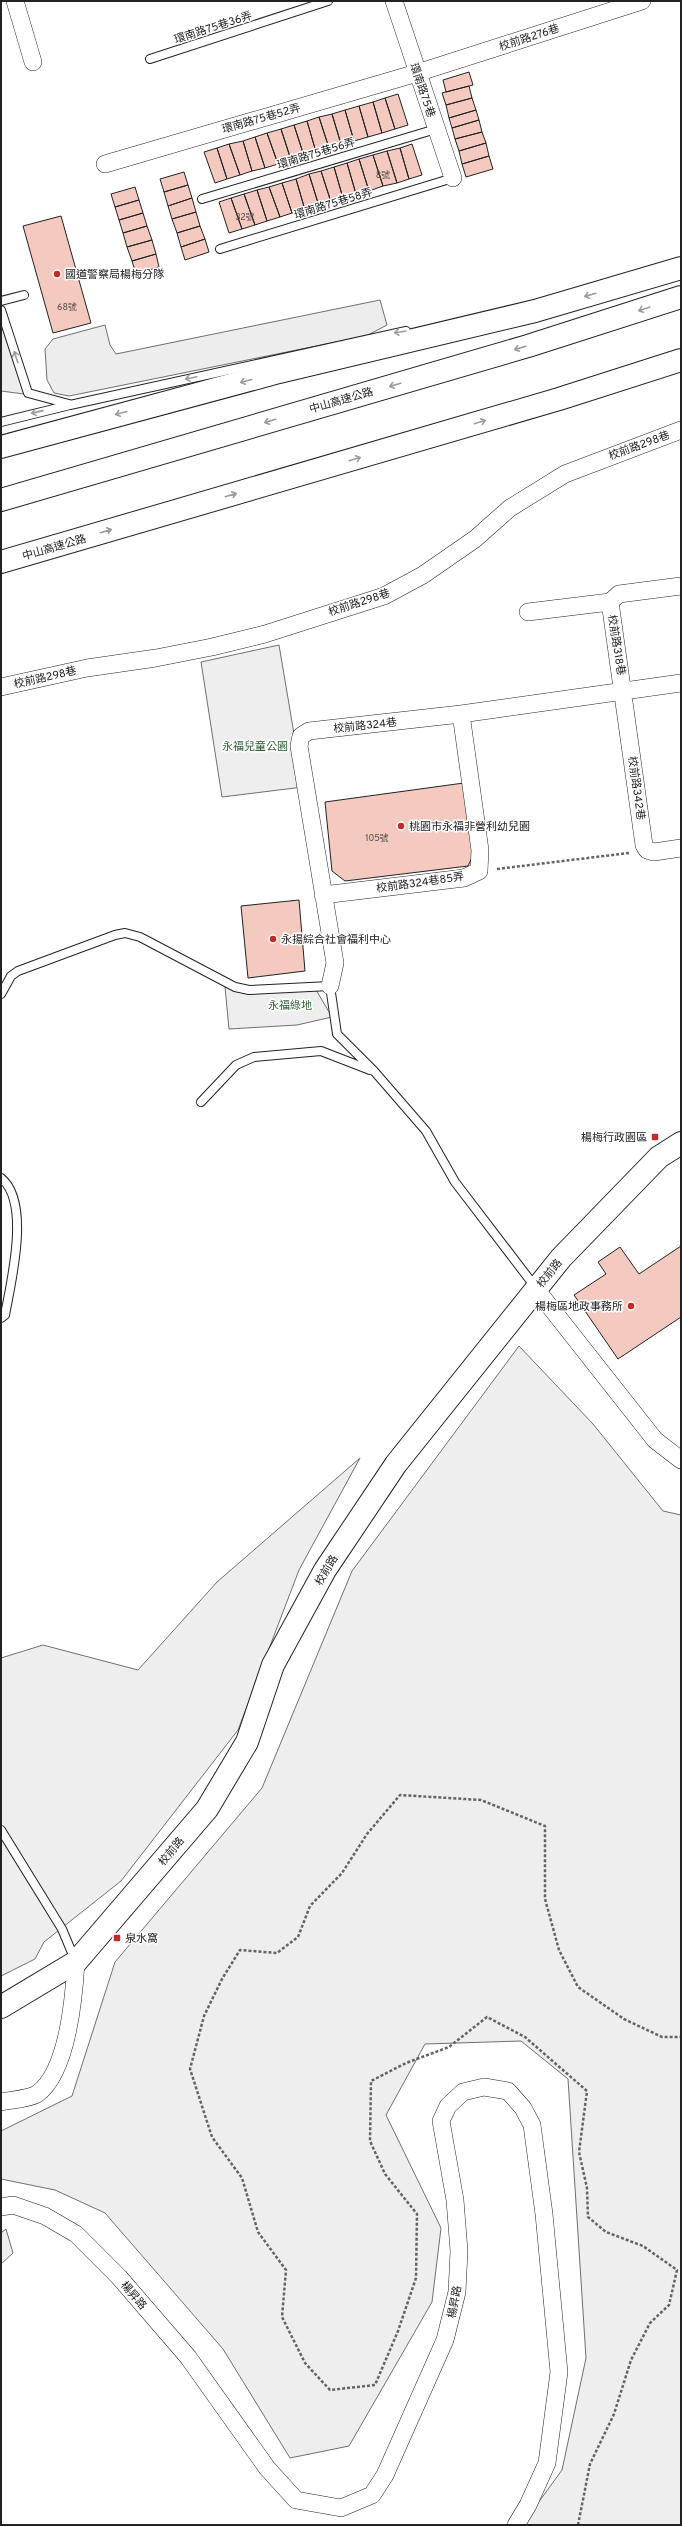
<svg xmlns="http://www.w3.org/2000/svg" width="682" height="2526" font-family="Overpass,'Noto Sans TC',sans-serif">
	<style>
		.green { fill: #eee; stroke: #6f6f6f }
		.parking { fill: #ededed; stroke: #6f6f6f }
		.building { fill: #f3c9c0; stroke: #222 }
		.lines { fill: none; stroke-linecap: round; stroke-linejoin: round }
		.lane-casing { stroke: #222; stroke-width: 10 }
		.street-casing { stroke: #222; stroke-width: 18 }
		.secondary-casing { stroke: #222; stroke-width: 24 }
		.highway-casing { stroke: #222; stroke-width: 24 }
		.path { stroke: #646464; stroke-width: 2.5; stroke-dasharray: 3 2; stroke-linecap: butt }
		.lane { stroke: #fff; stroke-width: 8 }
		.street { stroke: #fff; stroke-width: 17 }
		.secondary { stroke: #fff; stroke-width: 22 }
		.highway { stroke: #fff; stroke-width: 22 }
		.oneway { stroke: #9c9c9c }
		.poi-dot { fill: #c62828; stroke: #fff; stroke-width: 1.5 }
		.labels { text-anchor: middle; stroke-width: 3; stroke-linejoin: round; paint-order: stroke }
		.number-label { font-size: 9px; fill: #564c4a }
		.street-label { font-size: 11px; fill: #222; stroke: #fff }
		.poi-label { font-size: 11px; fill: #222; stroke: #fff; text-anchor: start }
		.park-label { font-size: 11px; fill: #2f5e38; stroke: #fff }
	</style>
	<rect width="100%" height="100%" fill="#fff"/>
	<!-- green -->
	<path class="green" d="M279 645 303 787 222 797 201 662Z
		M312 983 332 1017 297 1025 229 1029 225 987 259 988Z
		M519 1346 593 1424 663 1511 681 1515V2525H522L562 2470 586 2358 568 2079 521 2041 425 2044 386 2115 441 2228 432 2302 349 2446 290 2458 223 2349 105 2213 55 2190 1 2179V2131L72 2096 115 1962 262 1788 352 1571Z
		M360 1458 299 1570 238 1730 121 1881 44 1942 35 1959 1 1976V1658L43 1645 138 1670 217 1582Z
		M6 2229 13 2253 1 2264V2233Z"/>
	<!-- parking -->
	<path class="parking" d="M380 300 387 325 366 336 69 396 54 393 47 380 45 349 53 339 105 325 110 345 116 354Z
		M1 324 24 394 1 391Z"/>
	<!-- building -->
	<path class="building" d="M469 72 473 85 446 92 443 80Z
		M469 86 472 98 446 105 442 93Z
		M398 94 408 125 395 129 385 98Z
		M385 98 395 129 382 133 373 102Z
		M472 98 476 110 449 118 446 105Z
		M373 102 382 133 368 137 359 106Z
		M359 106 368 137 354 141 345 110Z
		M345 110 354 141 341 144 332 114Z
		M476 110 479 120 452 128 449 118Z
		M332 114 341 144 329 148 319 117Z
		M319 117 329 148 316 152 307 121Z
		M479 120 482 132 455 139 452 128Z
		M307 121 316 152 304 156 294 125Z
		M294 125 304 156 291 160 281 129Z
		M281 129 291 160 278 164 267 133Z
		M482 132 486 143 459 151 455 139Z
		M267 133 278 164 265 168 255 137Z
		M255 137 265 168 252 171 243 141Z
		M243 141 252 171 240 175 229 144Z
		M486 143 489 156 462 164 459 151Z
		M229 144 240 175 227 179 217 148Z
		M412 144 422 175 409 179 400 148Z
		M217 148 227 179 215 183 204 152Z
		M400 148 409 179 397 183 387 151Z
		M387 151 397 183 383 186 373 155Z
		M373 155 383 186 369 191 359 159Z
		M489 156 493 169 466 177 462 164Z
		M359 159 369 191 356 194 347 163Z
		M347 163 356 194 343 198 334 167Z
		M334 167 343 198 331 202 321 171Z
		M321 171 331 202 319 206 309 174Z
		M184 172 188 185 164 192 160 179Z
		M309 174 319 206 305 210 296 179Z
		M296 179 305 210 292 213 282 183Z
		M282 183 292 213 280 217 269 187Z
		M188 185 192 198 168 206 164 192Z
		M135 187 139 200 115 207 111 194Z
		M269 187 280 217 267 221 257 190Z
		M257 190 267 221 255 225 244 194Z
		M244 194 255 225 242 229 231 198Z
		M192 198 196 212 172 219 168 206Z
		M231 198 242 229 229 233 219 202Z
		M139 200 143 213 119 220 115 207Z
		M196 212 200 226 177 233 172 219Z
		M143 213 147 226 123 233 119 220Z
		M61 216 91 323 53 333 23 226Z
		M147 226 152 240 127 247 123 233Z
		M200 226 205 239 181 247 177 233Z
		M205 239 209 252 185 260 181 247Z
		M152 240 156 254 132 261 127 247Z
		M156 254 159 267 136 274 132 261Z
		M471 782 476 849 468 866 345 881 332 871 325 802Z
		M299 900 305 971 248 978 241 906Z
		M681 1246V1317L618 1359 574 1295 606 1274 598 1262 620 1247 639 1274Z"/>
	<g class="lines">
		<defs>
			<path id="lane" d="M150 59 328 1
				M202 199 436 129
				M220 249 453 178
				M1 301 24 295
				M1 310 28 393 69 404
				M1 422 70 405 406 331
				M1 994 11 976 18 971 115 935 125 933 140 937 235 987 249 990 330 986 337 1034 374 1071 426 1131 455 1182 536 1288
				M201 1102 236 1065 254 1057 321 1051 370 1070
				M1 1178C31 1202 11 1282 5 1315L1 1318
				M1 1830 62 1929 75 1960"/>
			<path id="street" d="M15 1 33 62
				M394 1 453 178
				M105 164 417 73 642 1
				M681 586 619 594 610 602 644 845 647 850 654 852 681 848
				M528 612 610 602
				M1 687 87 668 156 658 212 647 265 634 384 596 423 575 475 539 510 508 565 474 681 430
				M323 895 464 878 479 871 480 850 461 714
				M330 986 335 963 299 746 301 736 309 731 461 714 681 683
				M536 1289 655 1440 681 1460
				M1 2102C11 2100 29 2099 37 2094 68 2072 74 1997 76 1962
				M1 2207 13 2205 45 2216 76 2234 119 2277 188 2357 267 2468 296 2500 341 2508 372 2495 385 2475 445 2340 457 2292 459 2251 455 2200 441 2121 448 2106 463 2092 484 2087 508 2091 523 2108 532 2125 544 2214 559 2372 547 2463 528 2505 516 2525"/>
			<path id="secondary" d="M1 2007 76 1962 207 1809 247 1742 273 1665 325 1570 396 1464 561 1258 659 1157 681 1143"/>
			<path id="highway" d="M1 447 279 372 535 311 681 268
				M1 500 528 346 681 297
				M1 562 559 399 681 360"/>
		</defs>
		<!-- lane casing -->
		<use href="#lane" class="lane-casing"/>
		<!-- street casing -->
		<use href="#street" class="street-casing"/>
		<!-- secondary casing -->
		<use href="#secondary" class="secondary-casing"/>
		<!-- highway casing -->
		<use href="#highway" class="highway-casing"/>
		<!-- path -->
		<path class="path" d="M497 869 629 853
			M578 2525 590 2464 614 2414 631 2360 650 2323 669 2305 677 2270 643 2246 606 2232 588 2217 587 2188 579 2152 587 2091 525 2037 487 2017 449 2047 406 2063 371 2081 370 2141 385 2174 417 2214 416 2278 398 2331 375 2385 330 2390 305 2363 282 2317 286 2270 258 2232 242 2178 212 2137 190 2069 204 2016 222 1979 240 1950 277 1953 298 1937 310 1906 342 1873 367 1834 400 1795 481 1800 545 1826V1899L559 1950 578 1987 624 2019 662 2037H681"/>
		<!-- lane -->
		<use href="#lane" class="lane"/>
		<!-- street -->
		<use href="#street" class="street"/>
		<!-- secondary -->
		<use href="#secondary" class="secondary"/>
		<!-- highway -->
		<use href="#highway" class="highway"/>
	</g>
	<!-- one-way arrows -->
	<defs><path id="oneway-shaft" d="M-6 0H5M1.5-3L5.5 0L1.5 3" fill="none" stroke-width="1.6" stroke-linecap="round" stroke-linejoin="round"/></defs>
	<g class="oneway">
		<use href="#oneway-shaft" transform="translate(590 295) rotate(164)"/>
		<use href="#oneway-shaft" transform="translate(644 309) rotate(162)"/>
		<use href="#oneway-shaft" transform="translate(400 332) rotate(171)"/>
		<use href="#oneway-shaft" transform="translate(520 348) rotate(164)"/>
		<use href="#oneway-shaft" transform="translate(16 357) rotate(-108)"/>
		<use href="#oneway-shaft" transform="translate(191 378) rotate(168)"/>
		<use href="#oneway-shaft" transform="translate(246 381) rotate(165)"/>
		<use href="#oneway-shaft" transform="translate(395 385) rotate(164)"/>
		<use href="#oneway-shaft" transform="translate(37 412) rotate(167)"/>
		<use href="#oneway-shaft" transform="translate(121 413) rotate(165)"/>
		<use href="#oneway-shaft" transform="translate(270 421) rotate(164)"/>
		<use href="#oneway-shaft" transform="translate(480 422) rotate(-17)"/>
		<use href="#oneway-shaft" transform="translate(355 459) rotate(-17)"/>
		<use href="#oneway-shaft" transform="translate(231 495) rotate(-16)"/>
		<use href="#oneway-shaft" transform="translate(106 531) rotate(-16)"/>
	</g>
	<!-- markers -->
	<g class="poi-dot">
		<circle cx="57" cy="274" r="4"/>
		<circle cx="401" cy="826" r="4"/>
		<circle cx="273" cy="939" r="4"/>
		<rect x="651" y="1133" width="8" height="8" rx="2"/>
		<circle cx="631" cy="1306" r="4"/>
		<rect x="113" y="1934" width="8" height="8" rx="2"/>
	</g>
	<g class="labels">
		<!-- number labels -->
		<g class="number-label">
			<text x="383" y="178">8號</text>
			<text x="245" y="220">32號</text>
			<text x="67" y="310">68號</text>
			<text x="377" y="841">105號</text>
		</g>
		<!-- street labels -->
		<g class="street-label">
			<text transform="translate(213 27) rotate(-18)" y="4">環南路75巷36弄</text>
			<text transform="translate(529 37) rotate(-18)" y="4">校前路276巷</text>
			<text transform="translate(423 90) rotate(71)" y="4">環南路75巷</text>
			<text transform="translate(261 118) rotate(-16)" y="4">環南路75巷52弄</text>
			<text transform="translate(316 153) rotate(-17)" y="4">環南路75巷56弄</text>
			<text transform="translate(333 203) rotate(-17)" y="4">環南路75巷58弄</text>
			<text transform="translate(341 400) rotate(-16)" y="4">中山高速公路</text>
			<text transform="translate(639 445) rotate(-20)" y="4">校前路298巷</text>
			<text transform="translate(54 547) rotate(-16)" y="4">中山高速公路</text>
			<text transform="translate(359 602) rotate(-18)" y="4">校前路298巷</text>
			<text transform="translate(617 645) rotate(81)" y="4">校前路318巷</text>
			<text transform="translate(45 677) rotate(-13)" y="4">校前路298巷</text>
			<text transform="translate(365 725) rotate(-6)" y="4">校前路324巷</text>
			<text transform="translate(637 788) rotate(82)" y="4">校前路342巷</text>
			<text transform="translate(420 882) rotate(-8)" y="4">校前路324巷85弄</text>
			<text transform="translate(549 1273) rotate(-51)" y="4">校前路</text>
			<text transform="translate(326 1570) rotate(-59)" y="4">校前路</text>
			<text transform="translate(171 1851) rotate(-50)" y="4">校前路</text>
			<text transform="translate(134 2295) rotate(49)" y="4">楊昇路</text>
			<text transform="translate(454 2302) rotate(-79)" y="4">楊昇路</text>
		</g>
		<!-- poi labels -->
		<g class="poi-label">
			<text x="65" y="278">國道警察局楊梅分隊</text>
			<text x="409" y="830">桃園市永福非營利幼兒園</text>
			<text x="281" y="943">永揚綜合社會福利中心</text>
			<text x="647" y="1141" text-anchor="end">楊梅行政園區</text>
			<text x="623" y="1310" text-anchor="end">楊梅區地政事務所</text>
			<text x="125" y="1942">泉水窩</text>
		</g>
		<!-- park labels -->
		<g class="park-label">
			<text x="255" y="750">永福兒童公園</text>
			<text x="290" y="1009">永福綠地</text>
		</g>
	</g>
	<!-- border -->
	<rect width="682" height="2526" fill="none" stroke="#222222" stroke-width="4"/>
</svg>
